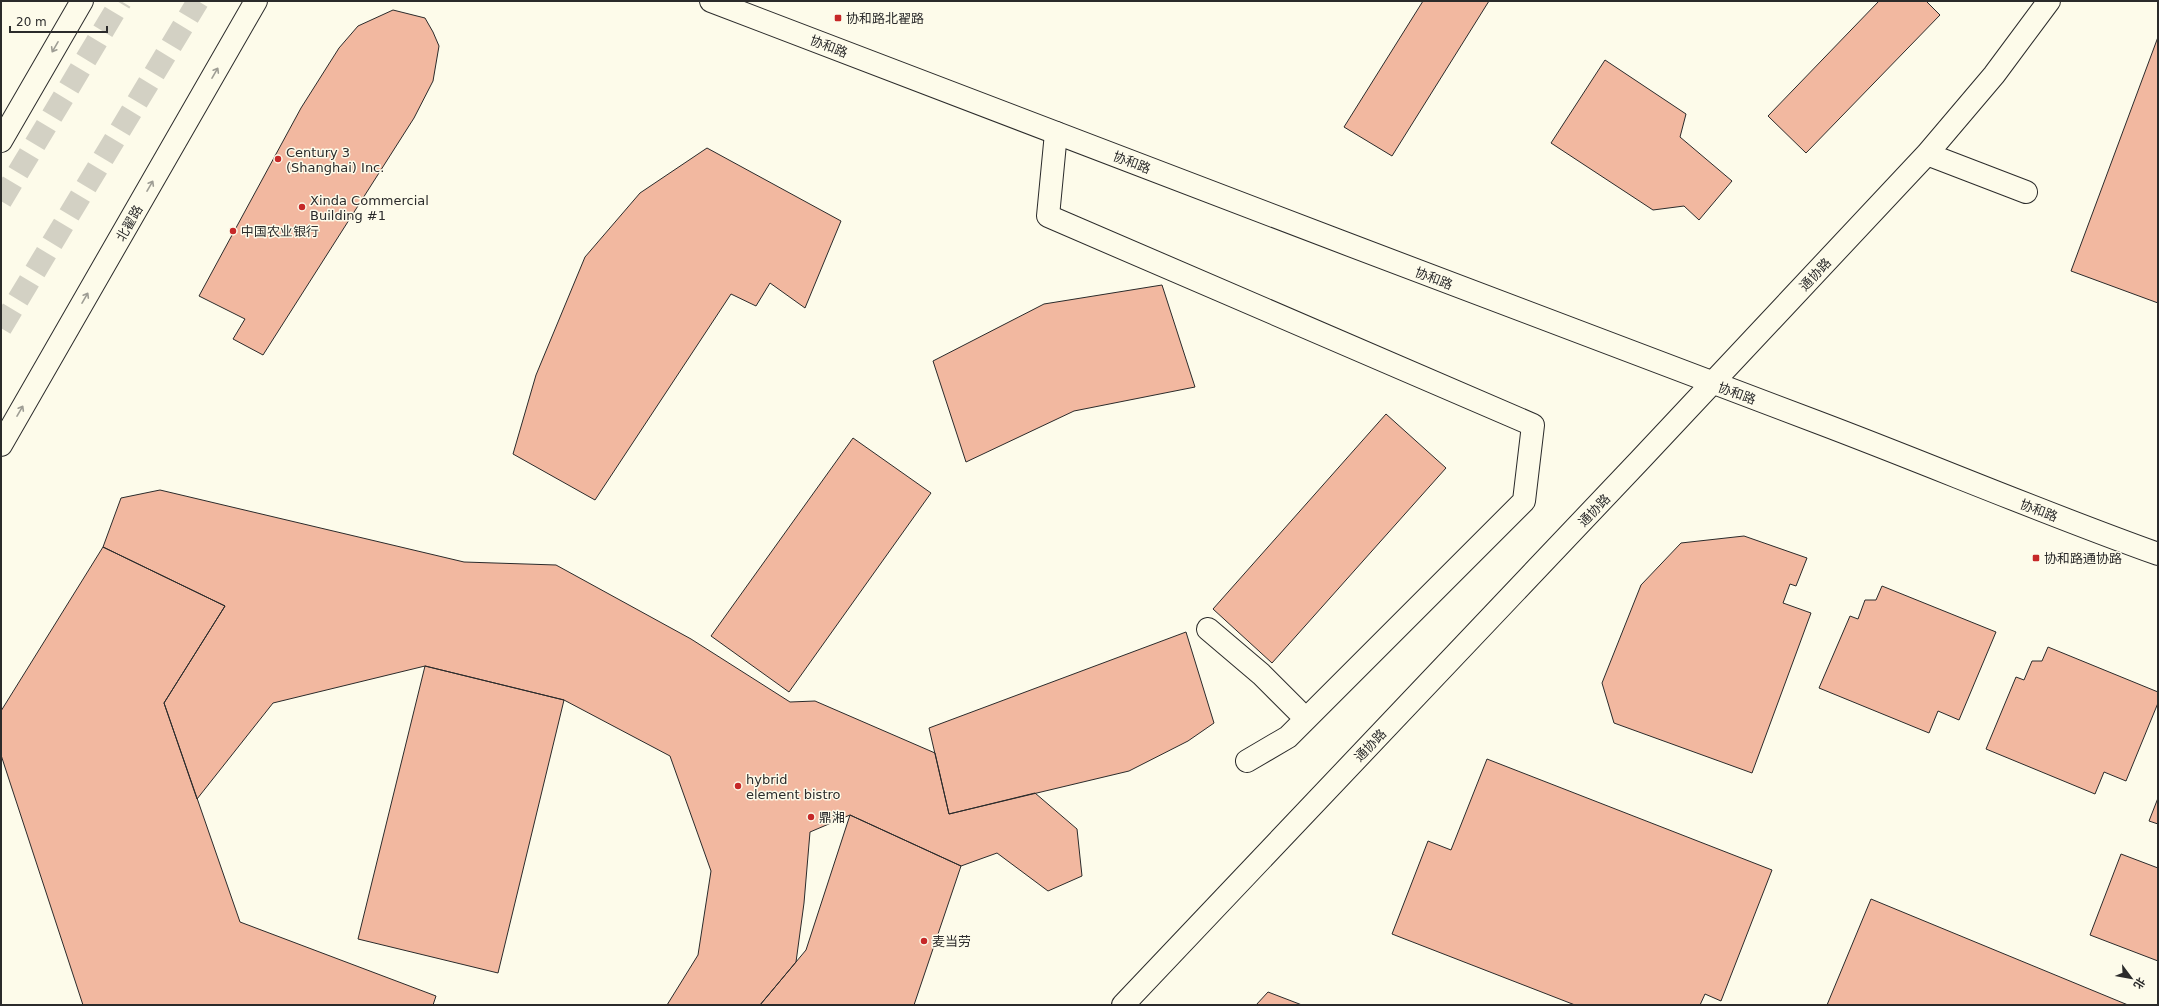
<svg xmlns="http://www.w3.org/2000/svg" width="2159" height="1006" font-family="'DejaVu Sans','Noto Sans SC',sans-serif">
	<style>
		.building { fill: #f2b8a0; stroke: #2b2b2b }
		.lines { fill: none; stroke-linecap: round; stroke-linejoin: round }
		.highway-tunnel { stroke: #d3d1c4; stroke-width: 22; stroke-dasharray: 22 11; stroke-linecap: butt }
		.minor-casing { stroke: #2b2b2b; stroke-width: 24 }
		.major-casing { stroke: #2b2b2b; stroke-width: 24 }
		.minor { stroke: #fdfbea; stroke-width: 22 }
		.major { stroke: #fdfbea; stroke-width: 22 }
		.oneway { stroke: #9e9d94 }
		.poi-dot { fill: #c62828; stroke: #fdfbea; stroke-width: 1.5 }
		.labels { text-anchor: middle; stroke-width: 3; stroke-linejoin: round; paint-order: stroke }
		.poi-label { font-size: 13px; fill: #2b2b2b; stroke: #fdfbea; text-anchor: start }
		.street-label { font-size: 13px; fill: #2b2b2b; stroke: #fdfbea }
	</style>
	<rect width="100%" height="100%" fill="#fdfbea"/>
	<!-- building -->
	<path class="building" d="M1423 1H1489L1392 156 1344 127Z
		M1879 1H1926L1940 15 1806 153 1768 116Z
		M393 10 425 18 433 32 439 46 433 81 414 118 263 355 233 339 245 319 199 296 301 108 339 48 358 26Z
		M2158 37V303L2071 271Z
		M1605 60 1686 114 1680 137 1732 181 1699 220 1684 206 1653 210 1551 143Z
		M707 148 841 221 805 308 770 283 756 306 731 294 595 500 513 454 536 375 585 257 640 193Z
		M1162 285 1195 387 1074 411 966 462 933 361 1044 304Z
		M1386 414 1446 468 1272 663 1213 609Z
		M853 438 931 493 789 692 711 636Z
		M160 490 464 562 556 565 691 639 790 702 815 701 935 753 949 814 1035 793 1077 829 1082 876 1048 891 997 853 961 866 850 815 810 832 804 903 796 962 760 1005H667L698 955 711 871 670 756 564 700 425 666 273 703 197 799 164 703 225 606 103 547 121 498Z
		M1744 536 1807 558 1796 586 1790 584 1783 603 1811 613 1752 773 1614 723 1602 683 1641 585 1681 543Z
		M103 547 225 606 164 703 240 922 436 996 433 1005H83L1 755V711Z
		M1882 586 1996 632 1959 720 1938 711 1929 733 1819 688 1850 616 1858 619 1865 600H1876Z
		M1186 632 1214 723 1188 741 1129 771 949 814 929 728Z
		M2048 647 2158 692V703L2126 781 2104 772 2095 794 1986 749 2016 677 2024 680 2032 661H2042Z
		M425 666 564 700 498 973 358 939Z
		M1487 759 1772 870 1721 1001 1705 994 1700 1005H1575L1392 934 1428 841 1451 850Z
		M2158 798V824L2149 821Z
		M850 815 961 866 914 1005H760L806 950Z
		M2121 854 2158 868V961L2090 935Z
		M1871 899 2128 1005H1827Z
		M1268 992 1302 1005H1256Z"/>
	<g class="lines">
		<!-- highway-tunnel -->
		<path class="highway-tunnel" d="M1 201 121 1
			M1 328 198 1"/>
		<defs>
			<path id="minor" d="M1056 133 1048 216 1533 425 1524 501 1288 737 1247 761
				M1927 154 2026 192
				M1208 629 1261 674 1306 719
				M1123 1005 1640 460 1927 154 1994 75 2049 1"/>
			<path id="major" d="M711 1C1079 142 1448 283 1817 422 1931 465 2043 513 2158 554
				M1 141 82 1
				M1 445 256 1"/>
		</defs>
		<!-- minor casing -->
		<use href="#minor" class="minor-casing"/>
		<!-- major casing -->
		<use href="#major" class="major-casing"/>
		<!-- minor -->
		<use href="#minor" class="minor"/>
		<!-- major -->
		<use href="#major" class="major"/>
	</g>
	<!-- one-way arrows -->
	<defs><path id="oneway-shaft" d="M-6 0H5M1.5-3L5.5 0L1.5 3" fill="none" stroke-width="1.6" stroke-linecap="round" stroke-linejoin="round"/></defs>
	<g class="oneway">
		<use href="#oneway-shaft" transform="translate(55 47) rotate(120)"/>
		<use href="#oneway-shaft" transform="translate(215 73) rotate(-60)"/>
		<use href="#oneway-shaft" transform="translate(150 186) rotate(-60)"/>
		<use href="#oneway-shaft" transform="translate(85 298) rotate(-60)"/>
		<use href="#oneway-shaft" transform="translate(20 411) rotate(-60)"/>
	</g>
	<!-- markers -->
	<g class="poi-dot">
		<rect x="834" y="14" width="8" height="8" rx="2"/>
		<circle cx="278" cy="159" r="4"/>
		<circle cx="302" cy="207" r="4"/>
		<circle cx="233" cy="231" r="4"/>
		<rect x="2032" y="554" width="8" height="8" rx="2"/>
		<circle cx="738" cy="786" r="4"/>
		<circle cx="811" cy="817" r="4"/>
		<circle cx="924" cy="941" r="4"/>
	</g>
	<g class="labels">
		<!-- poi labels -->
		<g class="poi-label">
			<text x="846" y="23">协和路北翟路</text>
			<text x="286" y="157">Century 3<tspan x="286" dy="15">(Shanghai) Inc.</tspan></text>
			<text x="310" y="205">Xinda Commercial<tspan x="310" dy="15">Building #1</tspan></text>
			<text x="241" y="236">中国农业银行</text>
			<text x="2044" y="563">协和路通协路</text>
			<text x="746" y="784">hybrid<tspan x="746" dy="15">element bistro</tspan></text>
			<text x="819" y="822">鼎湘</text>
			<text x="932" y="946">麦当劳</text>
		</g>
		<!-- street labels -->
		<g class="street-label">
			<text transform="translate(829 46) rotate(21)" y="5">协和路</text>
			<text transform="translate(1132 162) rotate(21)" y="5">协和路</text>
			<text transform="translate(129 223) rotate(-60)" y="5">北翟路</text>
			<text transform="translate(1815 274) rotate(-47)" y="5">通协路</text>
			<text transform="translate(1434 278) rotate(21)" y="5">协和路</text>
			<text transform="translate(1737 393) rotate(20)" y="5">协和路</text>
			<text transform="translate(1594 510) rotate(-46)" y="5">通协路</text>
			<text transform="translate(2039 510) rotate(21)" y="5">协和路</text>
			<text transform="translate(1370 745) rotate(-46)" y="5">通协路</text>
		</g>
	</g>
	<!-- border -->
	<rect width="2159" height="1006" fill="none" stroke="#2b2b2b" stroke-width="4"/>
	<!-- north arrow -->
	<g transform="translate(2131 978) rotate(122)" stroke="#fdfbea" stroke-width="3" paint-order="stroke">
	<path d="M0-3L7 15L0 10L-7 15Z" fill="#2b2b2b"/>
	<text y="-6" font-size="11" font-weight="bold" text-anchor="middle" fill="#2b2b2b">北</text>
	</g>
	<!-- scale -->
	<path d="M10 26v6h97v-6" fill="none" stroke="#2b2b2b" stroke-width="2"/>
	<text x="16" y="26" font-size="12" fill="#2b2b2b" stroke="#fdfbea" stroke-width="3" paint-order="stroke">20 m</text>
</svg>
